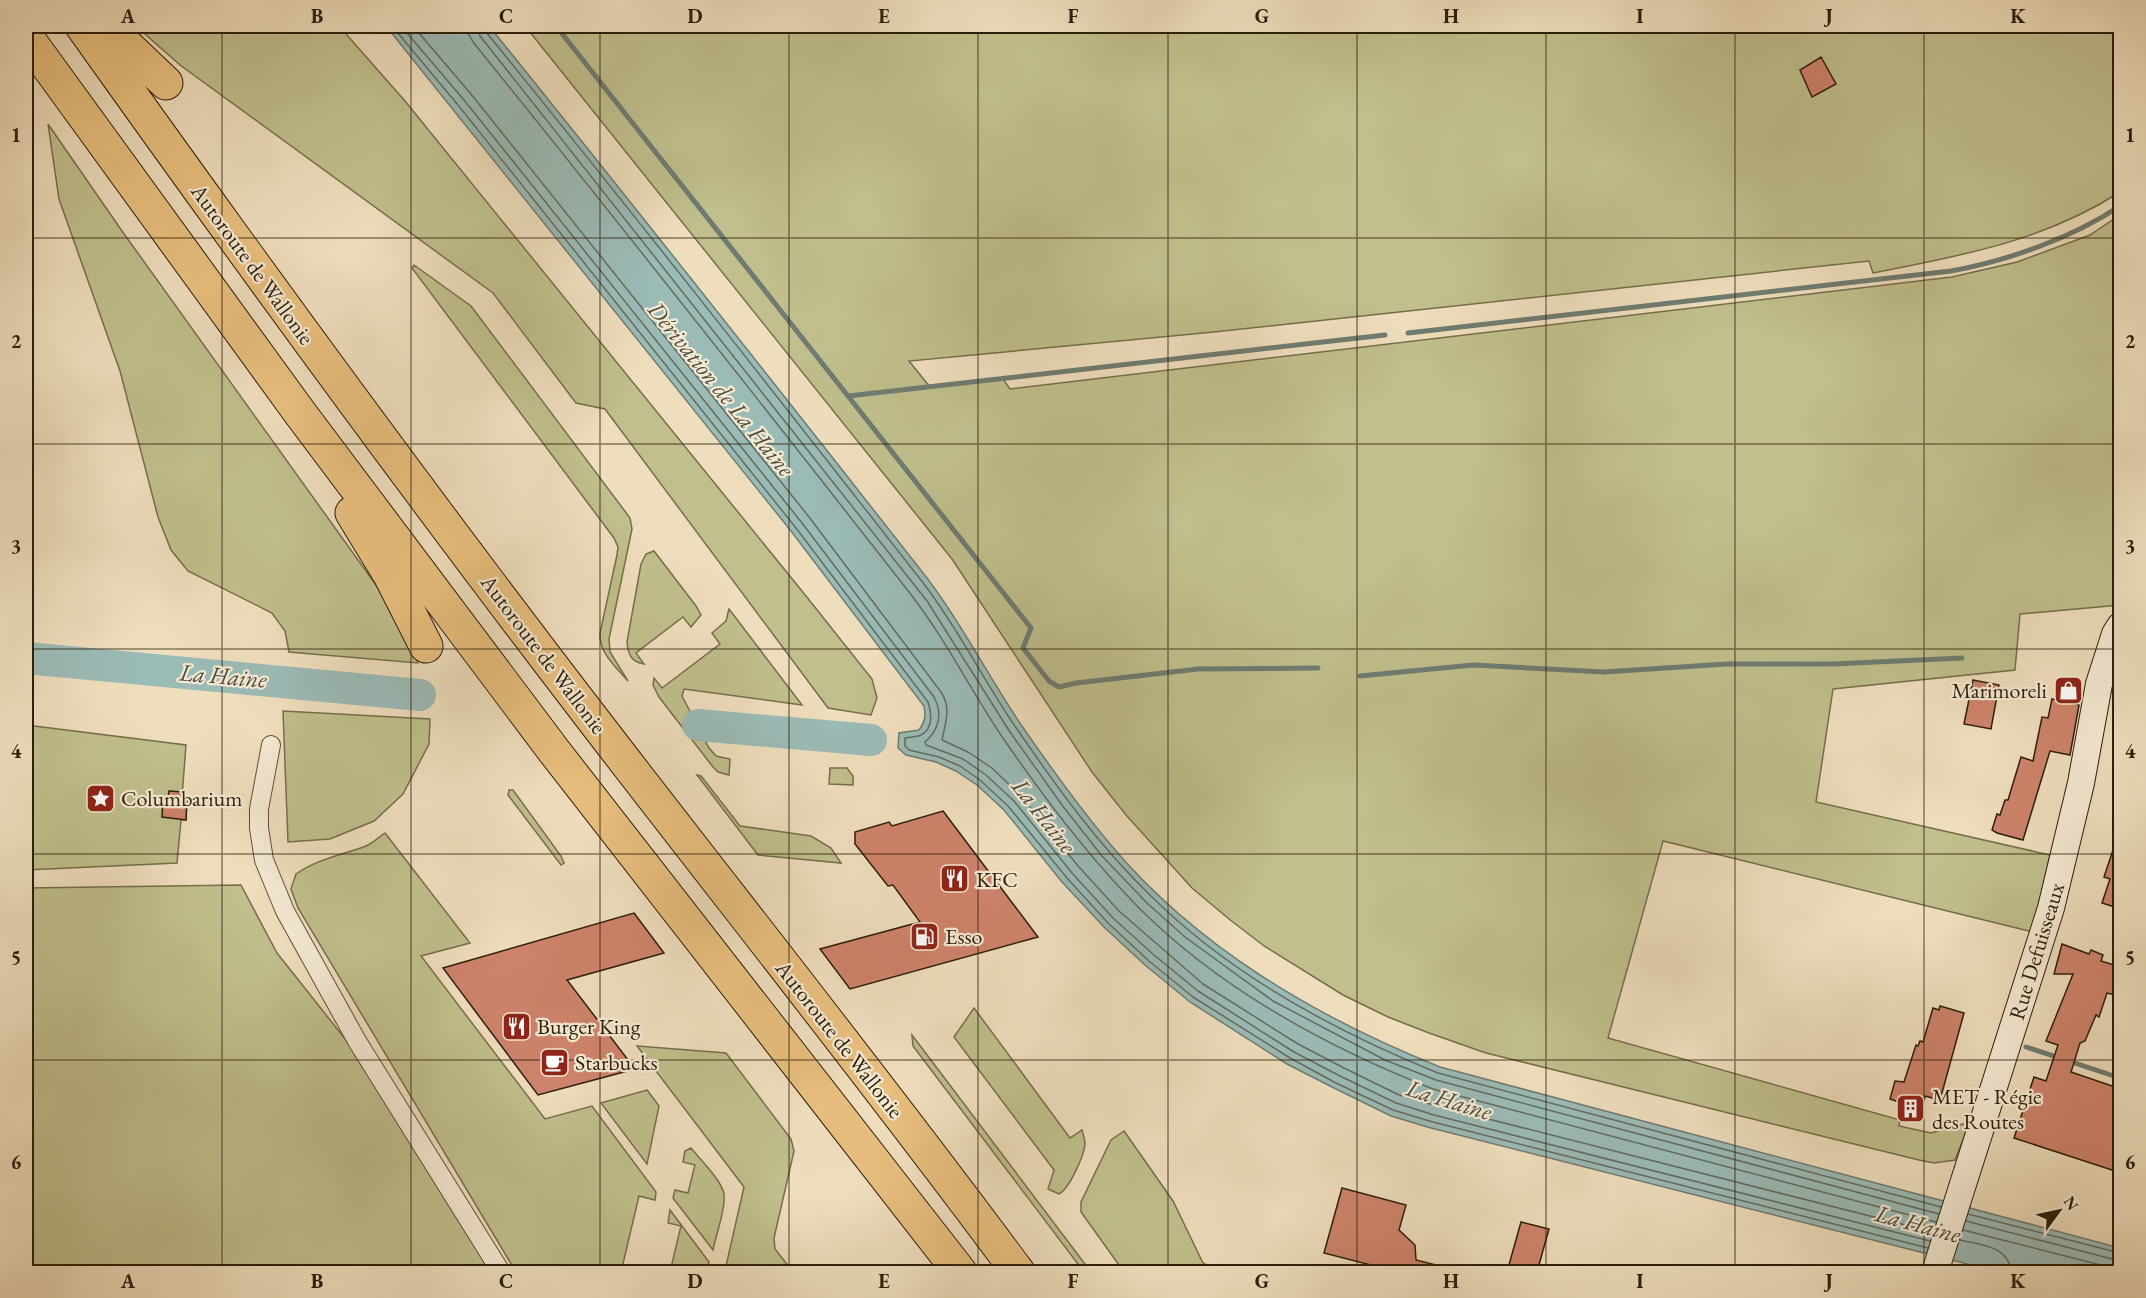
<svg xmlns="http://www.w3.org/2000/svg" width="2146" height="1298" font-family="'EB Garamond',serif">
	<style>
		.green { fill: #c0bf8d; stroke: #766e4b; stroke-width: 1.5 }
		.water { fill: #9bbbb7; stroke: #6f7c71; stroke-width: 1.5 }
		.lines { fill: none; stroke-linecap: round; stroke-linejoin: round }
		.shore { stroke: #646c60; stroke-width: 1.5 }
		.stream { stroke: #6f7c71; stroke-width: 5 }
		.river { stroke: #9bbbb7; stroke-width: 32 }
		.building { fill: #ce836c; stroke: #2c1d09; stroke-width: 1.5 }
		.street-casing { stroke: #5d4d36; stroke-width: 20 }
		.secondary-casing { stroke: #2c1d09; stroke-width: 28 }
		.highway-casing { stroke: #2c1d09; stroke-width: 35 }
		.street { stroke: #f5ead4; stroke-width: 18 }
		.secondary { stroke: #f5ead4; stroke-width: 26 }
		.highway { stroke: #e8bf7e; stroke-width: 33 }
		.grid { fill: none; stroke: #2c1d09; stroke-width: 1.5; stroke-opacity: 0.55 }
		.labels { text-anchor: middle; stroke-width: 4.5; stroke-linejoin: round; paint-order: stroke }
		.street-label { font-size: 22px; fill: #2c1d09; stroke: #f5ead4 }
		.poi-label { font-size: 22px; fill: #2c1d09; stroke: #f5ead4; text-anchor: start }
		.water-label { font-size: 24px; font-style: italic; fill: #4d4c3d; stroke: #f5ead4 }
		.neatline { fill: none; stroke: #2c1d09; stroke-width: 2 }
		.grid-label { font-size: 20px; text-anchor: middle; font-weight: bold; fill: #2c1d09 }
	</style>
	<rect width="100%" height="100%" fill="#efdebd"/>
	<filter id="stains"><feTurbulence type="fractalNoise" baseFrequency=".00333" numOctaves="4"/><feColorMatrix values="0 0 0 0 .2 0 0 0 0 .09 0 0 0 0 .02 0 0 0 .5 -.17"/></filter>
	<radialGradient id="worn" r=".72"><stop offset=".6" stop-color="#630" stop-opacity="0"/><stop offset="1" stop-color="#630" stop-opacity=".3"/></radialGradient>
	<!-- green -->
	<path class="green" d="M136 26H339L405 101 806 596 872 679 877 698 871 715 828 708 605 409 576 403 493 293 180 65Z
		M525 26H2120V192C2044 241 1960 256 1873 273L1869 261 1214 332 909 361 930 387 1003 379 1010 389 1952 277 2017 262 2090 235 2120 215V605L2020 614 2015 670 1833 689 1816 802 2050 855 2033 932 1663 841 1608 1038 1900 1120 1899 1126 1931 1133 1970 1122 1955 1160 1934 1163 1919 1160 1486 1053 1429 1033 1388 1017 1343 995 1264 946 1229 919 1192 888 1126 815 1092 772 952 559Z
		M48 124 122 231 381 592 409 636 418 663 289 652 285 631 272 613 188 571 171 550 158 517 120 371 59 199Z
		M414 265 471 306 630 518 632 529 609 639 610 652 628 681C615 666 599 653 600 633L617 555 618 547 614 538 412 268Z
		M654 551 696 606 701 615 691 627 683 617 636 653 644 664C631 662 628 654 627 642L641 564 646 554Z
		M729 609 802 705 684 689 682 696 709 748 716 756 730 759 729 775 718 772 713 767 659 697 653 685 654 678 662 688 720 644 712 633 726 621Z
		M283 711 430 719 429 744 403 794 374 821 330 839 288 842Z
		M26 725 186 745 182 797 187 798 186 820H181L177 863 26 870Z
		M830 768H847L853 776V785L829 784Z
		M697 775 701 776 740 826 811 836 831 848 841 863 758 855Z
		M509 790H513L561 856 564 863 561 865 508 795Z
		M385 833 470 943 421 956 545 1119 592 1106 656 1192 655 1200 639 1196 621 1272H516L298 908 291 889 296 874C317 859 342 855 366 846 373 843 379 837 385 833Z
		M241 885 277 953 361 1059 493 1272H26V888Z
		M974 1008 1070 1138 1082 1130C1083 1134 1085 1140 1085 1144 1084 1156 1069 1189 1059 1194L1048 1189 1054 1170 954 1037Z
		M912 1035 1091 1272H1084L913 1046Z
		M637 1046 726 1053 791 1139 794 1151 774 1238 775 1249 793 1272H730L726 1266 744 1187Z
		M647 1090 659 1106 647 1164 601 1103Z
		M1124 1131 1173 1201 1203 1263 1220 1272H1124L1081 1212V1202L1111 1140Z
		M691 1148C700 1159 722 1181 724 1194 726 1209 716 1234 713 1250L673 1198 675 1190 688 1193 695 1165 683 1162 685 1151Z
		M670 1210 709 1262 707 1272H670L681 1226 668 1223Z"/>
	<!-- water -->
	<path class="water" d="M386 26H489C636 208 782 393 927 578 963 625 990 680 1024 729 1051 768 1079 807 1110 844 1197 948 1316 1017 1440 1067L2120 1248V1272H1999L1431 1128 1391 1116 1334 1088 1287 1064 1190 1002 1145 965 1104 927 1062 882 1004 810 977 785 956 771 936 762 906 755 898 748 899 733 919 730C925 722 926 716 924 706L791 531Z"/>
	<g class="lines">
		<!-- shore -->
		<path class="shore" d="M392 26 458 105 796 528 928 702C932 713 933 729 921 735 917 737 910 737 905 738V746L909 750 939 757 960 766 980 780 1008 806 1067 878 1108 923 1149 961 1193 997 1290 1058 1336 1083 1393 1110 1433 1122 1928 1248
			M401 26 464 100 802 523 934 697C943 713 939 730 925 742L926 745 963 759 986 775 1014 801 1072 873 1113 918 1154 955 1198 991 1294 1052 1340 1076 1396 1103 1434 1115 1930 1241
			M413 26 471 94 809 517 941 692C952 709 945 723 942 740L968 752 992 768 1020 795 1079 867 1119 911 1203 984 1298 1044 1344 1068 1399 1095 1437 1106 1933 1232
			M468 26 469 35 473 42C620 224 765 408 909 592 945 638 971 691 1003 738 1044 798 1088 856 1139 908 1220 989 1327 1047 1433 1089L1936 1222
			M477 26 480 36 927 601 1010 732 1062 805 1102 856 1147 903 1185 937 1273 1001 1385 1060 1436 1080 1939 1214
			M484 26 486 32C634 214 779 399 924 584 958 628 985 683 1017 729 1058 789 1100 847 1152 897 1232 976 1334 1031 1438 1073L1941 1207
			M1968 1214 2120 1253
			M1966 1221 2120 1261
			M1963 1230 2120 1270
			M1960 1240C1981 1245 2009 1246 2011 1272"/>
		<!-- stream -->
		<path class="stream" d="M556 26 848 396 1385 335
			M1408 333 1951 271C2007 261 2072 238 2120 206
			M848 396 1031 628 1023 648 1049 681 1059 687 1076 683 1198 669 1318 668
			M1360 676 1473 665 1604 672 1727 664H1833L1962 658
			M2026 1047 2120 1078"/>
		<!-- river -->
		<path class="river" d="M26 658 420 695
			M698 725 871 740"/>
	</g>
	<!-- building -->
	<path class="building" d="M1821 57 1836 84 1812 97 1800 70Z
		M1973 680 1999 685 1991 729 1964 724Z
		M2052 699 2079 705 2070 755 2050 751 2023 840 1997 833 1992 830 1997 814 2000 815 2005 800H2008L2021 757 2033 761 2042 717 2048 718Z
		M169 791 182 792V798H187L186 820 162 817 163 797H168Z
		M943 811 1038 937 850 989 820 949 920 922 893 885 888 886 855 844V832L889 822 892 826Z
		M2118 835H2121V909L2102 903 2110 879 2104 877Z
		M634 913 664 953 567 980 635 1069 538 1095 443 968Z
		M2062 944 2089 954 2091 950 2103 955 2101 961 2121 967V996L2107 993 2099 1017 2096 1015 2085 1041 2080 1043 2071 1072 2121 1089V1173L2014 1138 2034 1077 2046 1081 2058 1045 2046 1041 2073 974H2054Z
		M1940 1006 1964 1013 1940 1100 1925 1096 1920 1121 1899 1116 1902 1103 1890 1099 1895 1081 1904 1082 1916 1045 1918 1046 1920 1041 1923 1042 1933 1008 1939 1010Z
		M1342 1188 1406 1205 1399 1230 1415 1245 1416 1260 1444 1267 1443 1272H1398L1324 1253Z
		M1521 1222 1549 1229 1537 1272H1507Z"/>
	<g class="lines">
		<defs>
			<path id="street" d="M271 745 259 809V828L264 860 285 911 357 1041 501 1272"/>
			<path id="secondary" d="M1935 1272 2051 908 2081 783 2099 684 2115 634 2120 626"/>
			<path id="highway" d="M82 26C250 262 421 496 598 726 738 908 882 1088 1018 1272
				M106 26 166 83
				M26 36 300 413 554 751 960 1272
				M352 513 391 577 426 646"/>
		</defs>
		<!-- street casing -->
		<use href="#street" class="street-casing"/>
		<!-- secondary casing -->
		<use href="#secondary" class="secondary-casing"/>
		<!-- highway casing -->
		<use href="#highway" class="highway-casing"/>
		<!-- street -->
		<use href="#street" class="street"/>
		<!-- secondary -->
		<use href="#secondary" class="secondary"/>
		<!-- highway -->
		<use href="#highway" class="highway"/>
	</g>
	<!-- grid -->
	<path class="grid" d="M222 26V1272M411 26V1272M600 26V1272M789 26V1272M978 26V1272M1168 26V1272M1357 26V1272M1546 26V1272M1735 26V1272M1924 26V1272M26 238H2120M26 444H2120M26 649H2120M26 854H2120M26 1060H2120"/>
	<!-- icons -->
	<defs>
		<symbol id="shop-square" viewBox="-11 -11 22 22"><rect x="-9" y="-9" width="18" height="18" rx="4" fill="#8f2418" stroke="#f5ead4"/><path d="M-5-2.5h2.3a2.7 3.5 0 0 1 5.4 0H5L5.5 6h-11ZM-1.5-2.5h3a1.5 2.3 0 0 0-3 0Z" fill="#fff"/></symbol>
		<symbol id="sight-square" viewBox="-11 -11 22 22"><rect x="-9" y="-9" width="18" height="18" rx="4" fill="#8f2418" stroke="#f5ead4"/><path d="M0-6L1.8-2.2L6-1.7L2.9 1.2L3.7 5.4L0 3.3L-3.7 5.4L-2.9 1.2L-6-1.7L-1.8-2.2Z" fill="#fff"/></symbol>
		<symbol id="restaurant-square" viewBox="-11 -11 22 22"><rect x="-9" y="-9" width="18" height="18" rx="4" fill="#8f2418" stroke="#f5ead4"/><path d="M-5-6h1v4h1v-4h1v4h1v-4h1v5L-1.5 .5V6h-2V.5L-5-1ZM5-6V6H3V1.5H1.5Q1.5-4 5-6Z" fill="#fff"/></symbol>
		<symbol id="fuel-square" viewBox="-11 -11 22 22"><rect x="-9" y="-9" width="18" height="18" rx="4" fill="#8f2418" stroke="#f5ead4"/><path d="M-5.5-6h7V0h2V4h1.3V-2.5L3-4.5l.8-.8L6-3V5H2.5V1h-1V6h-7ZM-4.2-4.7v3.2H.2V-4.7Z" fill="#fff"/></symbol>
		<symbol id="cafe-square" viewBox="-11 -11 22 22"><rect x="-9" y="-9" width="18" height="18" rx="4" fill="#8f2418" stroke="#f5ead4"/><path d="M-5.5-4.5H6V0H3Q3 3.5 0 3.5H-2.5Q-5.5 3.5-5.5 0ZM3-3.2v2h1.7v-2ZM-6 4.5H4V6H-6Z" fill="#fff"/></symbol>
		<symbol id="building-square" viewBox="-11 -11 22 22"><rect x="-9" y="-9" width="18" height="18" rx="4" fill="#8f2418" stroke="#f5ead4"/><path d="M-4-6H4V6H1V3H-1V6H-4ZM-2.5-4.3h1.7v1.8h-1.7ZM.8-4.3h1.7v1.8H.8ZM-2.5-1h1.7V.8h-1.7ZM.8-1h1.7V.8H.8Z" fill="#fff"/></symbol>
	</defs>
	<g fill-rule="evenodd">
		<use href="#shop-square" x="2052" y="674" width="33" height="33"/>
		<use href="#sight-square" x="84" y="782" width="33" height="33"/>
		<use href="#restaurant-square" x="938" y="862" width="33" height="33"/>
		<use href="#fuel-square" x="908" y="920" width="33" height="33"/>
		<use href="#restaurant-square" x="500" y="1010" width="33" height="33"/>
		<use href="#cafe-square" x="538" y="1046" width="33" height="33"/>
		<use href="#building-square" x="1894" y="1092" width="33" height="33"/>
	</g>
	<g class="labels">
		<!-- street labels -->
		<g class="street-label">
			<text transform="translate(253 264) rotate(54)" y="8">Autoroute de Wallonie</text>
			<text transform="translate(544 654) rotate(53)" y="8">Autoroute de Wallonie</text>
			<text transform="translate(2036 951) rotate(-73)" y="8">Rue Defuisseaux</text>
			<text transform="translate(840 1039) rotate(52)" y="8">Autoroute de Wallonie</text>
		</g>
		<!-- poi labels -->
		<g class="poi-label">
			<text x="2047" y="698" text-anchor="end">Marimoreli</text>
			<text x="121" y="806">Columbarium</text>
			<text x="976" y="887">KFC</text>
			<text x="945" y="944">Esso</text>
			<text x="537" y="1034">Burger King</text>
			<text x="575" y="1070">Starbucks</text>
			<text x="1932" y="1104">MET - Régie<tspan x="1932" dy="25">des Routes</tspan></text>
		</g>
		<!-- water labels -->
		<g class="water-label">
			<text transform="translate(721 389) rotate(51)" y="8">Dérivation de La Haine</text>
			<text transform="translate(223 676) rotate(5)" y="8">La Haine</text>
			<text transform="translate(1044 816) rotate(52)" y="8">La Haine</text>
			<text transform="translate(1449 1100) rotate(17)" y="8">La Haine</text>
			<text transform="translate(1918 1224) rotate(15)" y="8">La Haine</text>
		</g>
	</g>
	<!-- margin -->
	<rect width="2146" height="1298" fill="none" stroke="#efdebd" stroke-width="66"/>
	<!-- north arrow -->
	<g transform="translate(2059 1211) rotate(57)" stroke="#f5ead4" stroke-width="4.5" paint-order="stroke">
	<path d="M0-4.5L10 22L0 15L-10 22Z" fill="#2c1d09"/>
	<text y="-9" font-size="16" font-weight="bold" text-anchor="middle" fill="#2c1d09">N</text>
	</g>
	<rect x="33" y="33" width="2080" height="1232" class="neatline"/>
	<g class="grid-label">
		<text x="128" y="23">A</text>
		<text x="317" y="23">B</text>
		<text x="506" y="23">C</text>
		<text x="695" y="23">D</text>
		<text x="884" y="23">E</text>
		<text x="1073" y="23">F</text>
		<text x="1262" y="23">G</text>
		<text x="1451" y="23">H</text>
		<text x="1640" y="23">I</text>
		<text x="1829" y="23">J</text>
		<text x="2018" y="23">K</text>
		<text x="16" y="142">1</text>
		<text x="2130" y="142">1</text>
		<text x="16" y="348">2</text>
		<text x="2130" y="348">2</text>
		<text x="16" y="553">3</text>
		<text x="2130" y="553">3</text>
		<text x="16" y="758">4</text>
		<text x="2130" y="758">4</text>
		<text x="16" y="964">5</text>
		<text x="2130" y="964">5</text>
		<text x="16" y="1169">6</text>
		<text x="2130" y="1169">6</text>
		<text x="128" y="1288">A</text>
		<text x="317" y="1288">B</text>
		<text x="506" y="1288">C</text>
		<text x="695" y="1288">D</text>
		<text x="884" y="1288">E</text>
		<text x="1073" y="1288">F</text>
		<text x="1262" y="1288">G</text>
		<text x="1451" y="1288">H</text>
		<text x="1640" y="1288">I</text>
		<text x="1829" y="1288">J</text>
		<text x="2018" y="1288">K</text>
	</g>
	<rect width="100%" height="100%" filter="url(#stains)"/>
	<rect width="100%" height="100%" fill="url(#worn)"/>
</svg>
